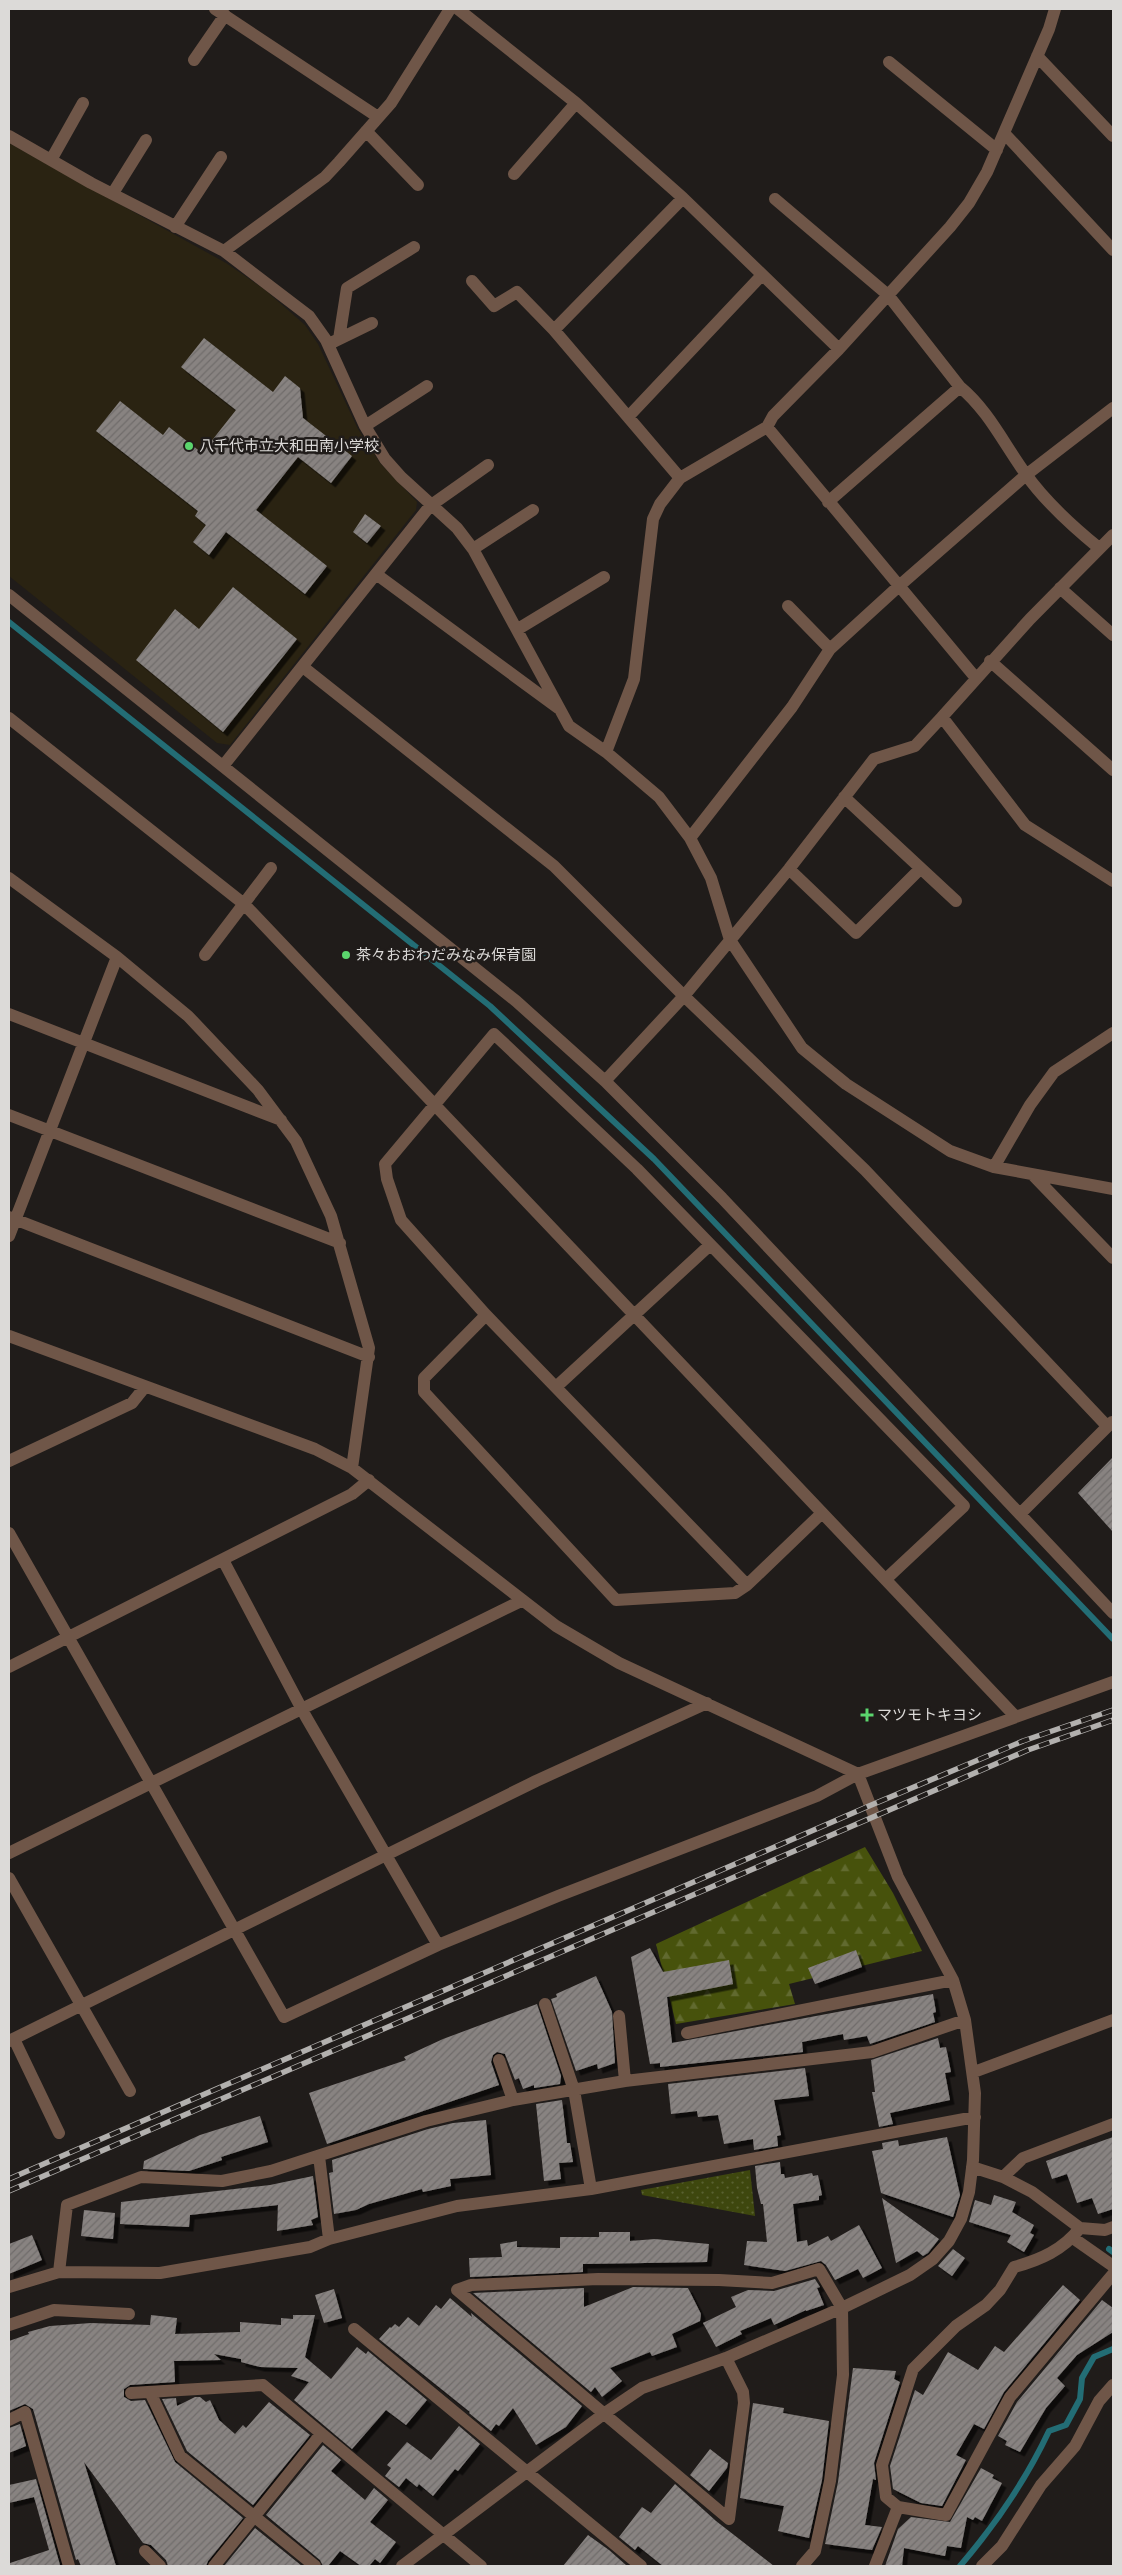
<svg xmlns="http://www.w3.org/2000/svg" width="1122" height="2575" font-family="Quicksand,'Noto Sans JP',sans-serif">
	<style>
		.education { fill: #2a2312 }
		.forest { fill: url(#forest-firs) }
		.park { fill: url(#park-dots) }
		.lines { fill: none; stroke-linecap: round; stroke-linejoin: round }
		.stream { stroke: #236d75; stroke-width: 6 }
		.building { fill: url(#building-hatch); filter: url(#shadow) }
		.minor { stroke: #6f5648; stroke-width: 12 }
		.rail-casing { stroke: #b2b0ae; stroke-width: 5.5 }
		.rail { stroke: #201c1a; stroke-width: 4; stroke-dasharray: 11; stroke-linecap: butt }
		.poi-dot { fill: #5bd56d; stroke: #201c1a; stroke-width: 2 }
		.labels { text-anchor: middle; stroke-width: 5; stroke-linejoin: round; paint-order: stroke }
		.poi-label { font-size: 15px; fill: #dcdad8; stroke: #201c1a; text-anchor: start }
	</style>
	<defs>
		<pattern id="forest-firs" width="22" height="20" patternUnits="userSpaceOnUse" patternTransform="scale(1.25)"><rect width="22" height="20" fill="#47520c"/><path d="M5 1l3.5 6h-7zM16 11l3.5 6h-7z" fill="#616a2f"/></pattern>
		<pattern id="park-dots" width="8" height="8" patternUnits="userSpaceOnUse" patternTransform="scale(1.25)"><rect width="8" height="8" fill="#3e470e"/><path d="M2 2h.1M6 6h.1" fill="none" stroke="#596130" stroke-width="1.8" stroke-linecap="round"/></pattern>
		<pattern id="building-hatch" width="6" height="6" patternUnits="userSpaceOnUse" patternTransform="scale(1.25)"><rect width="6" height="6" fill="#888381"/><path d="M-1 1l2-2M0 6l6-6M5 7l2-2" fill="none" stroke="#706c6b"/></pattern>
		<filter id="shadow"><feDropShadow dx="4.5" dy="4.5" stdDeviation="0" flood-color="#0009"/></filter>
	</defs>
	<rect width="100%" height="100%" fill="#201c1a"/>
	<!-- education -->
	<path class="education" d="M9 143 226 263 264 289 305 325 318 344 358 429 380 463 417 502 416 510 230 745 217 743 9 576Z"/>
	<!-- forest -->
	<path class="forest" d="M865 1847 893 1893 922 1951 789 1984 795 2004 676 2024 656 1944Z"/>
	<!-- park -->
	<path class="park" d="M750 2170 755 2216 642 2195 641 2190Z"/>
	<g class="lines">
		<!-- stream -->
		<path class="stream" d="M9 622 490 1006 654 1159 1113 1639
			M1109 2249 1113 2252
			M960 2566C995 2525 1026 2480 1049 2431L1066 2425 1080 2399 1082 2378 1094 2357 1113 2349"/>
	</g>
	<!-- building -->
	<path class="building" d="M204 338 273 392 285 376 300 388 303 418 352 456 331 483 298 457 256 510 327 566 305 594 226 532 209 555 193 542 206 525 195 516 198 511 96 431 120 401 163 435 169 427 202 453 236 410 181 367Z
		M365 514 381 526 367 543 353 532Z
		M233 587 297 639 223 732 136 660 175 609 199 629Z
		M1113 1457V1532L1078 1493Z
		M650 1948 663 1972 729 1960 733 1984 667 1997 672 2043 933 1994 936 2012 933 2013 935 2022 870 2044 867 2036 844 2040 843 2034 802 2042 803 2052 660 2067V2063L650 2064 631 1957Z
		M856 1950 862 1967 815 1984 808 1968Z
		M596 1976 612 2012 615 2063 598 2069 597 2064 576 2071 551 1999 557 1997 556 1994Z
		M537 2004 561 2076 560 2084 534 2088V2085L523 2089 519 2078 515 2080 505 2054 497 2052 493 2055 491 2062 499 2085 327 2144 309 2093 406 2060 404 2057 443 2039Z
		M938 2038 940 2048 946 2047 951 2072 945 2073 950 2100 890 2113 893 2124 879 2127 872 2092H875L871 2060Z
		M805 2068 809 2096 774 2100 781 2135 777 2136 778 2146 754 2150 753 2139 724 2144 718 2115 698 2117 697 2111 671 2114 668 2084Z
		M562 2100 567 2143H570L573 2162 559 2163 561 2179 544 2181 536 2104Z
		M260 2116 268 2142 221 2157 222 2160 189 2171 143 2169 144 2161 200 2135Z
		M486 2120 491 2175 450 2179 451 2186 423 2192 422 2189 369 2204 356 2210 334 2214 329 2173 333 2172 332 2160 428 2129 453 2123Z
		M947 2137 960 2195 953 2217 881 2193 872 2151 883 2149 882 2143 898 2140 899 2146Z
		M1113 2137V2209L1098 2214 1092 2198 1077 2203 1067 2174 1052 2179 1046 2161Z
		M780 2162 781 2174H784L785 2178 812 2173 813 2176 818 2175 822 2195 819 2196V2200L793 2204 797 2242 807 2240 808 2246 828 2236 831 2241 859 2225 882 2268 863 2278 858 2269 835 2280 826 2265 821 2261 785 2271 744 2265 747 2241 767 2242 763 2204H761L757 2188 755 2166Z
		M313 2176 318 2217 311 2220 313 2225 277 2231 278 2205 190 2215 189 2227 120 2224 121 2202 270 2185Z
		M994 2195 1016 2202 1012 2212 1034 2225 1030 2233 1034 2235 1024 2252 1007 2242 1011 2235 969 2222 975 2200 991 2205Z
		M882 2198 939 2239 928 2253 923 2256 917 2251 896 2263Z
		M84 2210 115 2213 113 2239 81 2236Z
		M599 2232H630V2241L655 2239 709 2244 707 2262 583 2264V2272L470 2277 469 2258 502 2257 500 2244 517 2241V2247L560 2248V2237H599Z
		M32 2235 42 2260 9 2274V2244Z
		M953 2249 965 2258 952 2276 938 2266Z
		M815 2279 820 2287 817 2288 824 2305 806 2311V2310L774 2325 771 2318 740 2331 742 2334 716 2347 703 2323 736 2307 731 2297 748 2290 774 2291Z
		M1063 2285 1080 2300 1004 2392 984 2429 974 2424 956 2455 966 2460 942 2506 921 2503 893 2489 890 2466 915 2390 923 2395 948 2352 978 2370 995 2346 1004 2352Z
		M633 2287 688 2288 701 2314 700 2321 672 2334 677 2347 652 2356 650 2352 610 2368 622 2381 602 2397 595 2387 591 2392 473 2293 584 2288V2307Z
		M334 2289 342 2318 324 2323 315 2295Z
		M450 2298 472 2317 471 2313 582 2406 566 2427 536 2445 513 2408 499 2426 496 2424 491 2431 469 2413 470 2412 379 2339 390 2327 391 2328 395 2324 399 2327 408 2317 419 2326 436 2305 441 2309Z
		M1102 2300 1113 2308V2332L1077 2355 1057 2378 1065 2386 1046 2408 1020 2452 1005 2445 1007 2441 998 2436 1017 2402Z
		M151 2315 177 2318 175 2334 240 2332V2322L281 2325V2318L293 2319V2315H315L305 2357 331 2379 357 2347 366 2354 368 2351 427 2400 406 2425 386 2410 352 2449 294 2400 309 2382 291 2376 298 2368 260 2367 241 2362V2359L214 2354 221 2360 174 2361 175 2382 130 2385 124 2389V2397L131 2401 145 2400 175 2462 243 2518 208 2561 206 2566H168L166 2560 151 2545 143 2543 84 2462 116 2566H81L78 2559 76 2560 33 2409 25 2404 9 2411V2341L29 2334 28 2332 50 2326 91 2323 150 2325Z
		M853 2368 896 2371 894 2379 900 2382 874 2463 876 2480 873 2479 865 2525 882 2527 872 2550 825 2544 838 2482Z
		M195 2397H200L206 2402 210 2400 219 2420 235 2434 243 2425 246 2428 269 2402 310 2435 253 2505 187 2451 162 2399 176 2398 177 2406Z
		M753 2403 784 2408 783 2413 829 2421 822 2480 809 2538 778 2531 784 2506 740 2498Z
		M20 2424 26 2446 9 2453V2428Z
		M459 2426 480 2444 458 2471 455 2469 433 2496 419 2484 417 2487 406 2478 399 2487 385 2476 391 2468 387 2465 407 2442 431 2460Z
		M323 2445 341 2460 331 2471 365 2500 374 2488 388 2500 370 2522 396 2542 380 2563 375 2559 369 2566H361L340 2551 328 2566H323L320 2560 266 2515Z
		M710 2449 728 2463 727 2468 709 2491 690 2475Z
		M981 2468 994 2475 992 2478 1002 2483 982 2521 975 2517 973 2520 967 2517 961 2548 947 2546 945 2556 904 2548 902 2566H885L898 2529 911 2517 950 2522Z
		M36 2479 60 2565 10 2566V2563L49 2550 34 2497 9 2503V2485Z
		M675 2484 716 2521 774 2566H663L638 2546 635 2550 619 2537 642 2507 651 2513Z
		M255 2528 302 2566H224Z
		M588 2535 609 2550 627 2566H563Z"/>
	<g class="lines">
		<!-- minor -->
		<path class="minor" d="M215 9 378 117
			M458 9 576 103 683 198 839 349
			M1037 56 1113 136
			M194 60 225 15
			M889 62 997 150
			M366 131 418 185
			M1004 133 1113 250
			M9 136 91 183 224 251 309 316 326 340 365 426 385 459 401 477 457 528 473 549 569 726 606 752 659 797 690 838 711 878 730 940 802 1048 846 1084 950 1151 994 1167 1113 1189
			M51 160 83 103
			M514 174 576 103
			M113 193 146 140
			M775 199 888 295 960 387C988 410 1004 444 1025 473 1045 502 1072 526 1099 548
			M175 227 221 157
			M224 251 325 177 339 162 391 103 450 9
			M472 281 494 306 517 292 554 330 680 478
			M554 330 683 198
			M339 339 347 288 414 247
			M333 342 372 323
			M629 416 762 275
			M365 426 427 386
			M767 427 975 677
			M828 502 960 387
			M1113 535 1030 619 942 717 1025 825 1113 881
			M473 549 533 510
			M376 574 558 708
			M1060 588 1113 635
			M9 595 516 1001 605 1081 722 1198 1113 1613
			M788 606 830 649
			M518 629 604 577
			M990 661 1113 770
			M303 667 554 866 684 996 865 1170 1107 1426
			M9 718 244 904 1016 1717
			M606 752 634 679 653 519 660 504 680 478 767 427 773 416 839 349 950 227 969 203 987 172 1049 29 1055 9
			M223 766 430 506 488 465
			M844 797 956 901
			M690 838 792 707 830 649 899 586 1026 475 1113 408
			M789 869 856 933 920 869
			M9 878 117 957 188 1016 258 1090 296 1141 331 1216 369 1348 352 1468
			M205 955 271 868
			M9 1014 281 1120
			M605 1081 684 996 789 869 874 759 915 746 942 717
			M9 1115 340 1243
			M994 1167 1030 1105 1054 1072 1113 1033
			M1032 1174 1113 1258
			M9 1217 369 1357
			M9 1236 117 957
			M486 1315 424 1378V1392L616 1600 735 1593 747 1585
			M9 1336 315 1449 352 1468 556 1626 619 1663 858 1774 898 1877 953 1980 965 2020 975 2093 973 2160 969 2192 961 2219 949 2241 933 2259 910 2275 842 2308 726 2358 642 2388 605 2413 402 2566
			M556 1387 710 1245
			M9 1461 132 1403 144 1388
			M822 1513 747 1585 486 1315 401 1220 387 1179 385 1164 494 1034 637 1169 964 1506 886 1579
			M1020 1514 1112 1422
			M9 1533 284 2017 438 1945 558 1896 817 1796 858 1774 1113 1682
			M223 1560 306 1717 438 1945
			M9 1667 352 1494 369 1480
			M9 1853 521 1601
			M9 1878 130 2091
			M545 2004 574 2090 591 2189
			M619 2016 625 2081
			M687 2033 953 1980
			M14 2039 59 2133
			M9 2041 536 1781 707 1703
			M499 2060 513 2100
			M974 2072 1113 2020
			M319 2156 329 2239 457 2206 591 2189 975 2117
			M972 2167 1003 2177 1032 2192 1080 2228 1105 2230 1113 2227
			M1003 2177 1023 2158 1113 2124
			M1073 2238 1113 2266
			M59 2272 160 2273 310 2247 329 2239
			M9 2287 59 2272 67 2205 141 2177 222 2181 271 2171 426 2121 513 2100 625 2081 872 2052 965 2020
			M9 2325 54 2310 129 2314
			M354 2329 641 2566
			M726 2358 743 2392 744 2403 729 2519 457 2290 471 2285 598 2279 719 2280 772 2283 819 2269 842 2308 843 2375 830 2481 815 2551 802 2566
			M150 2392 180 2456 315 2566
			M131 2393 263 2385 481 2566
			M9 2420 25 2412 69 2566
			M898 2507 946 2515 1010 2397 1113 2274
			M145 2551 160 2566
			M214 2566 321 2434
			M875 2566 898 2507 886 2497 882 2465 913 2369 956 2326 986 2305 1000 2290 1014 2267C1040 2260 1063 2250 1080 2228
			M982 2566 1002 2546 1041 2485 1075 2446 1099 2401 1113 2385"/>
		<defs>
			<path id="rail" d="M9 2179 869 1806 1023 1741 1113 1710
				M9 2191 1028 1750 1113 1720"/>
		</defs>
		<!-- rail casing -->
		<use href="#rail" class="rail-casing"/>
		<!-- rail -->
		<use href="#rail" class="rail"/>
	</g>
	<!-- markers -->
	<g class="poi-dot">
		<circle cx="189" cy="446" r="5"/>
		<circle cx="346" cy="955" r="5"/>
		<path d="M864.5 1707.5h5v5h5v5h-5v5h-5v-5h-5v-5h5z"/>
	</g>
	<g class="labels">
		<!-- poi labels -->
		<g class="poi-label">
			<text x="199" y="451">八千代市立大和田南小学校</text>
			<text x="356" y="960">茶々おおわだみなみ保育園</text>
			<text x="877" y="1720">マツモトキヨシ</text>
		</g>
	</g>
	<!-- border -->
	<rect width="1122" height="2575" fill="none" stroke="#dcdad8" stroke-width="20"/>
</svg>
